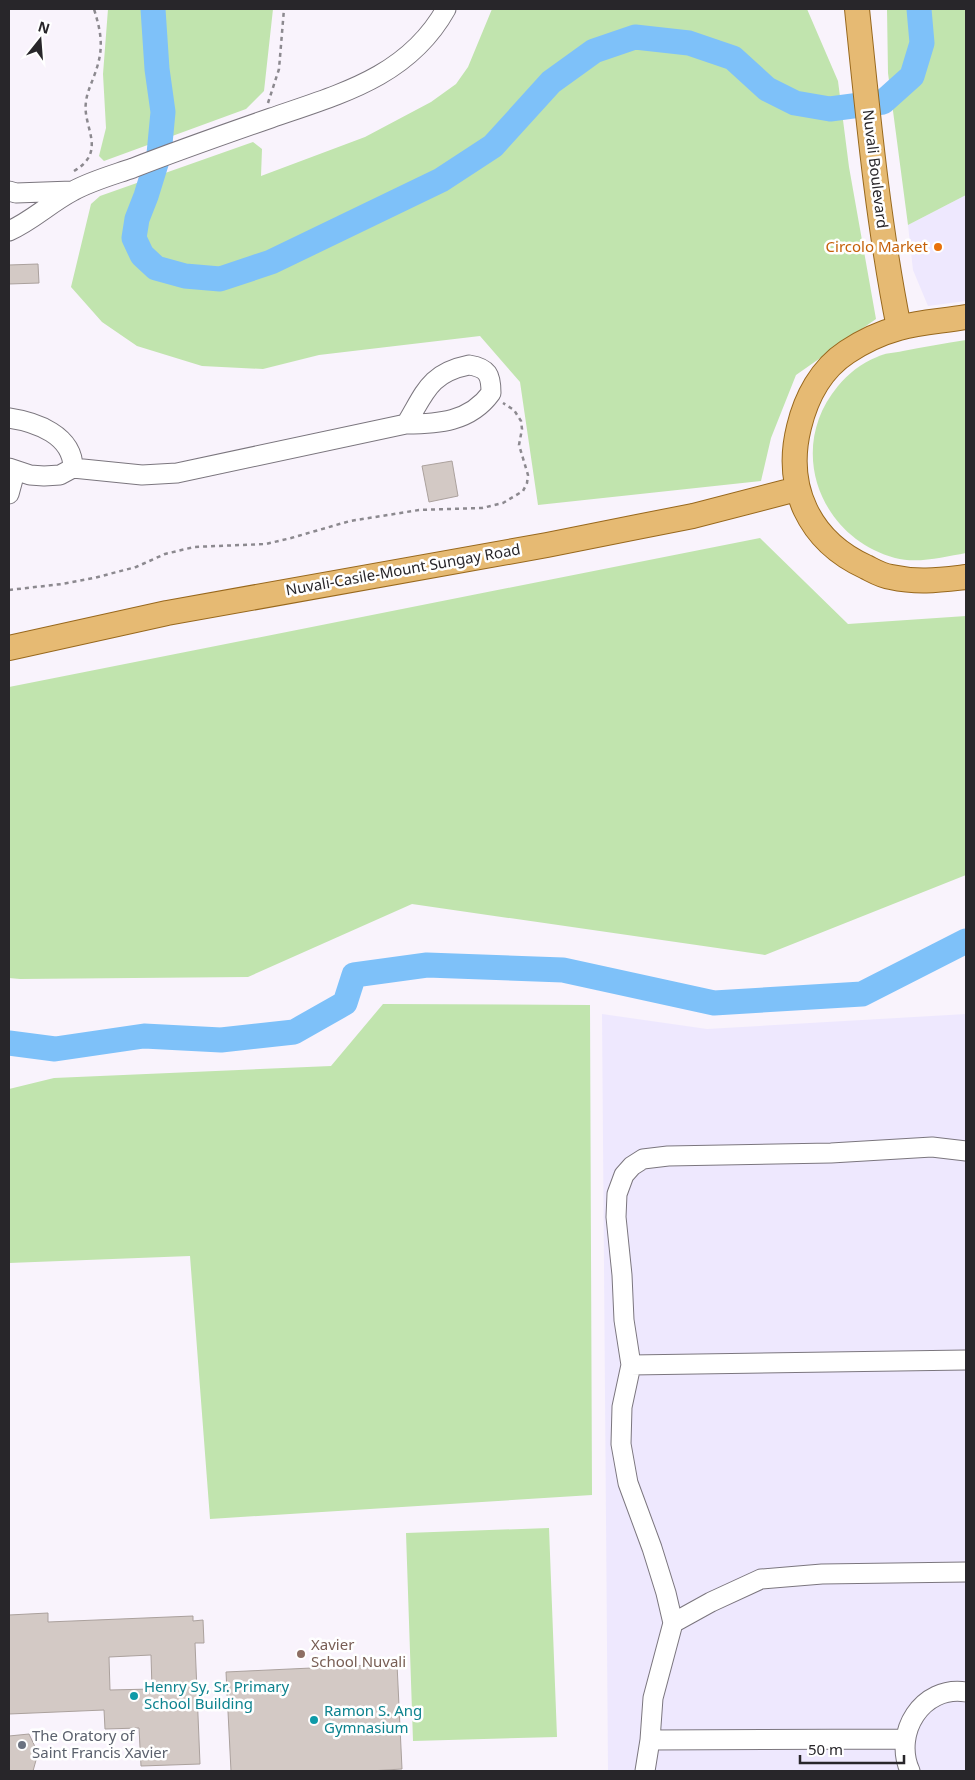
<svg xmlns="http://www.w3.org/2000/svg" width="975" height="1780" font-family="'Noto Sans',sans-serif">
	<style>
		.commercial { fill: #eee8fe }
		.green { fill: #c1e4ae }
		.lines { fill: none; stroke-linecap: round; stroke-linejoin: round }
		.river { stroke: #7ec1f9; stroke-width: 25 }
		.building { fill: #d3c9c5; stroke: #aba19d; fill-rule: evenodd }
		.minor-casing { stroke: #7b767e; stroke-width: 21 }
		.major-casing { stroke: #98681d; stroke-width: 26 }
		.path { stroke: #8c898f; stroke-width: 2.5; stroke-dasharray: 4 4; stroke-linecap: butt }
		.minor { stroke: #fff; stroke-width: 19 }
		.major { stroke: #e6ba73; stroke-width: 24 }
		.food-dot { fill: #e8710a; stroke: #fff; stroke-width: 2 }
		.education-dot { fill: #8d6e63; stroke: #fff; stroke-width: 2 }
		.culture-dot { fill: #0f9aa8; stroke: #fff; stroke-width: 2 }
		.worship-dot { fill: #6b7280; stroke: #fff; stroke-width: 2 }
		.labels { text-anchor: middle; stroke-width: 5; stroke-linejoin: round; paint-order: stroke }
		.street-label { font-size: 15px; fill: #28262a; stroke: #fff }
		.food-label { font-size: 15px; fill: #c56008; stroke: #fff; text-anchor: end }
		.education-label { font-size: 15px; fill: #785e54; stroke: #fff; text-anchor: start }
		.culture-label { font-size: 15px; fill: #0d838f; stroke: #fff; text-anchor: start }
		.worship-label { font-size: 15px; fill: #5b616d; stroke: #fff; text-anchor: start }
	</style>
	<rect width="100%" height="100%" fill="#f9f3fc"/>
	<!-- commercial -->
	<path class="commercial" d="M966 195V301L928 306 913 270 908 225Z
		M602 1014 707 1029 966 1014V1771H608Z"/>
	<!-- green -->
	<path class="green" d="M108 9H273L264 91 246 109 104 161 99 156 106 128 103 74Z
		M492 9H807L838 81 849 167 876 319 796 375 771 438 761 481 538 505 520 382 480 336 319 355 263 369 202 366 137 346 102 322 71 287 91 204 100 196 253 142 262 149 261 176 365 137 431 102 456 84 468 67Z
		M887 9H966V195L908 225 888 73Z
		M966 340V553C944 557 917 564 895 558 819 537 786 448 838 386 848 374 861 363 877 357 884 353 894 353 903 351 924 347 945 343 966 340Z
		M760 538 848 624 966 616V875L765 955 412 904 248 977 20 979 9 978V687Z
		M383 1004 590 1005 592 1495 210 1519 190 1256 9 1263V1089L54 1078 331 1066Z
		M549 1528 557 1737 413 1741 406 1533Z"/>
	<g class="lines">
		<!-- river -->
		<path class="river" d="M153 9 157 69 163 112 159 154 146 196 137 219 134 238 142 255 156 268 185 276 220 279 271 262 441 180 493 146 551 82 594 51 635 37 689 43 733 58 767 89 795 103 830 109 883 102 912 76 922 43 919 9
			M9 1043 55 1049 144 1036 221 1040 294 1032 345 1003 354 975 427 965 563 970 714 1003 862 994 966 941"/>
	</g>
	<!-- building -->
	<path class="building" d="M38 264 39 283 9 284V265Z
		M452 461 458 496 429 502 422 466Z
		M48 1613V1622L193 1616V1621L203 1620 204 1643H195L200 1764 141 1766 139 1728 105 1729 104 1710 9 1714V1615ZM151 1655 152 1689 110 1690 109 1657Z
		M397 1664 402 1769 370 1771H231L226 1672Z
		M29 1734 38 1753 33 1771H9V1736Z"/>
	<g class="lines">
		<defs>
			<path id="minor" d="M9 191 16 193 72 191
				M9 231C32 221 50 203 73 191 91 181 113 175 133 168 179 150 225 134 271 118 340 94 408 77 446 9
				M469 365C488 368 491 375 491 393 470 422 438 424 406 424 425 393 429 373 469 365Z
				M9 418C36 422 73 435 73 468
				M9 468 30 475 44 476 60 475 73 468 142 475 177 473 406 424
				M9 494 15 472
				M631 1365 966 1360
				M673 1623 711 1602 761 1579 822 1574 966 1572
				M650 1740 904 1739
				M645 1771 650 1740 653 1698 673 1623 666 1593 652 1548 628 1483 621 1444 622 1407 631 1365 624 1320 622 1275 616 1217 617 1194 624 1175 632 1166 643 1159 668 1156 831 1153 932 1147 966 1151
				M910 1771C893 1733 922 1685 966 1692"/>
			<path id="major" d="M857 9C868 116 878 223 899 328
				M966 317C944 321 920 322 899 328 881 333 862 342 847 352 821 369 806 398 799 427 784 487 809 541 866 567 874 571 882 576 891 577 918 583 939 580 966 577
				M9 648 167 613 547 545 637 527 693 516 797 489"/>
		</defs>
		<!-- minor casing -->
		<use href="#minor" class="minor-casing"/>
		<!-- major casing -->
		<use href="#major" class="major-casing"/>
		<!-- path -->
		<path class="path" d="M268 103 279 69 284 9
			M74 171C108 151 82 127 86 102 87 92 91 85 94 76 104 50 102 35 94 9
			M9 590 62 584 94 578 136 567 165 554 194 547 266 544 291 538 350 521 419 510 482 508 503 503 523 491 527 483 528 475 519 445 522 429 521 421 514 410 503 403"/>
		<!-- minor -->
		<use href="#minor" class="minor"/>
		<!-- major -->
		<use href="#major" class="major"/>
	</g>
	<!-- markers -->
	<circle class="food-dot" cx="938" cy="247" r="5"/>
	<circle class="education-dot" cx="301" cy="1654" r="5"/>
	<g class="culture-dot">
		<circle cx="134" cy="1696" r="5"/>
		<circle cx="314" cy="1720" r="5"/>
	</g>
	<circle class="worship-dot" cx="22" cy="1745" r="5"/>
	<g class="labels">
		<!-- street labels -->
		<g class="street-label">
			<text transform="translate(875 169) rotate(83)" y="5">Nuvali Boulevard</text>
			<text transform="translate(403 570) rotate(-10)" y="5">Nuvali-Casile-Mount Sungay Road</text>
		</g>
		<!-- food labels -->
		<g class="food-label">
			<text x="928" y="252">Circolo Market</text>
		</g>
		<!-- education labels -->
		<g class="education-label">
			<text x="311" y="1650">Xavier<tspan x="311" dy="17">School Nuvali</tspan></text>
		</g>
		<!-- culture labels -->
		<g class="culture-label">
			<text x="144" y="1692">Henry Sy, Sr. Primary<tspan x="144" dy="17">School Building</tspan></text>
			<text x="324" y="1716">Ramon S. Ang<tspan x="324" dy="17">Gymnasium</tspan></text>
		</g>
		<!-- worship labels -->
		<g class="worship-label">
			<text x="32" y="1741">The Oratory of<tspan x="32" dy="17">Saint Francis Xavier</tspan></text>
		</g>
	</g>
	<!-- border -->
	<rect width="975" height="1780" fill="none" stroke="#28262a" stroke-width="20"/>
	<!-- north arrow -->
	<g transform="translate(40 40) rotate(17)" stroke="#ffffff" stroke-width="4" paint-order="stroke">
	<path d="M0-4L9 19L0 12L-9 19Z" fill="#28262a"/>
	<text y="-8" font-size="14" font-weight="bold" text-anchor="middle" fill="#28262a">N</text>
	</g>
	<!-- scale -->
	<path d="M800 1755v8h104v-8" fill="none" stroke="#28262a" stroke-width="2.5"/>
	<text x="808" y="1755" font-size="15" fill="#28262a" stroke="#ffffff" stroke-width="4" paint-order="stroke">50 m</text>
</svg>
